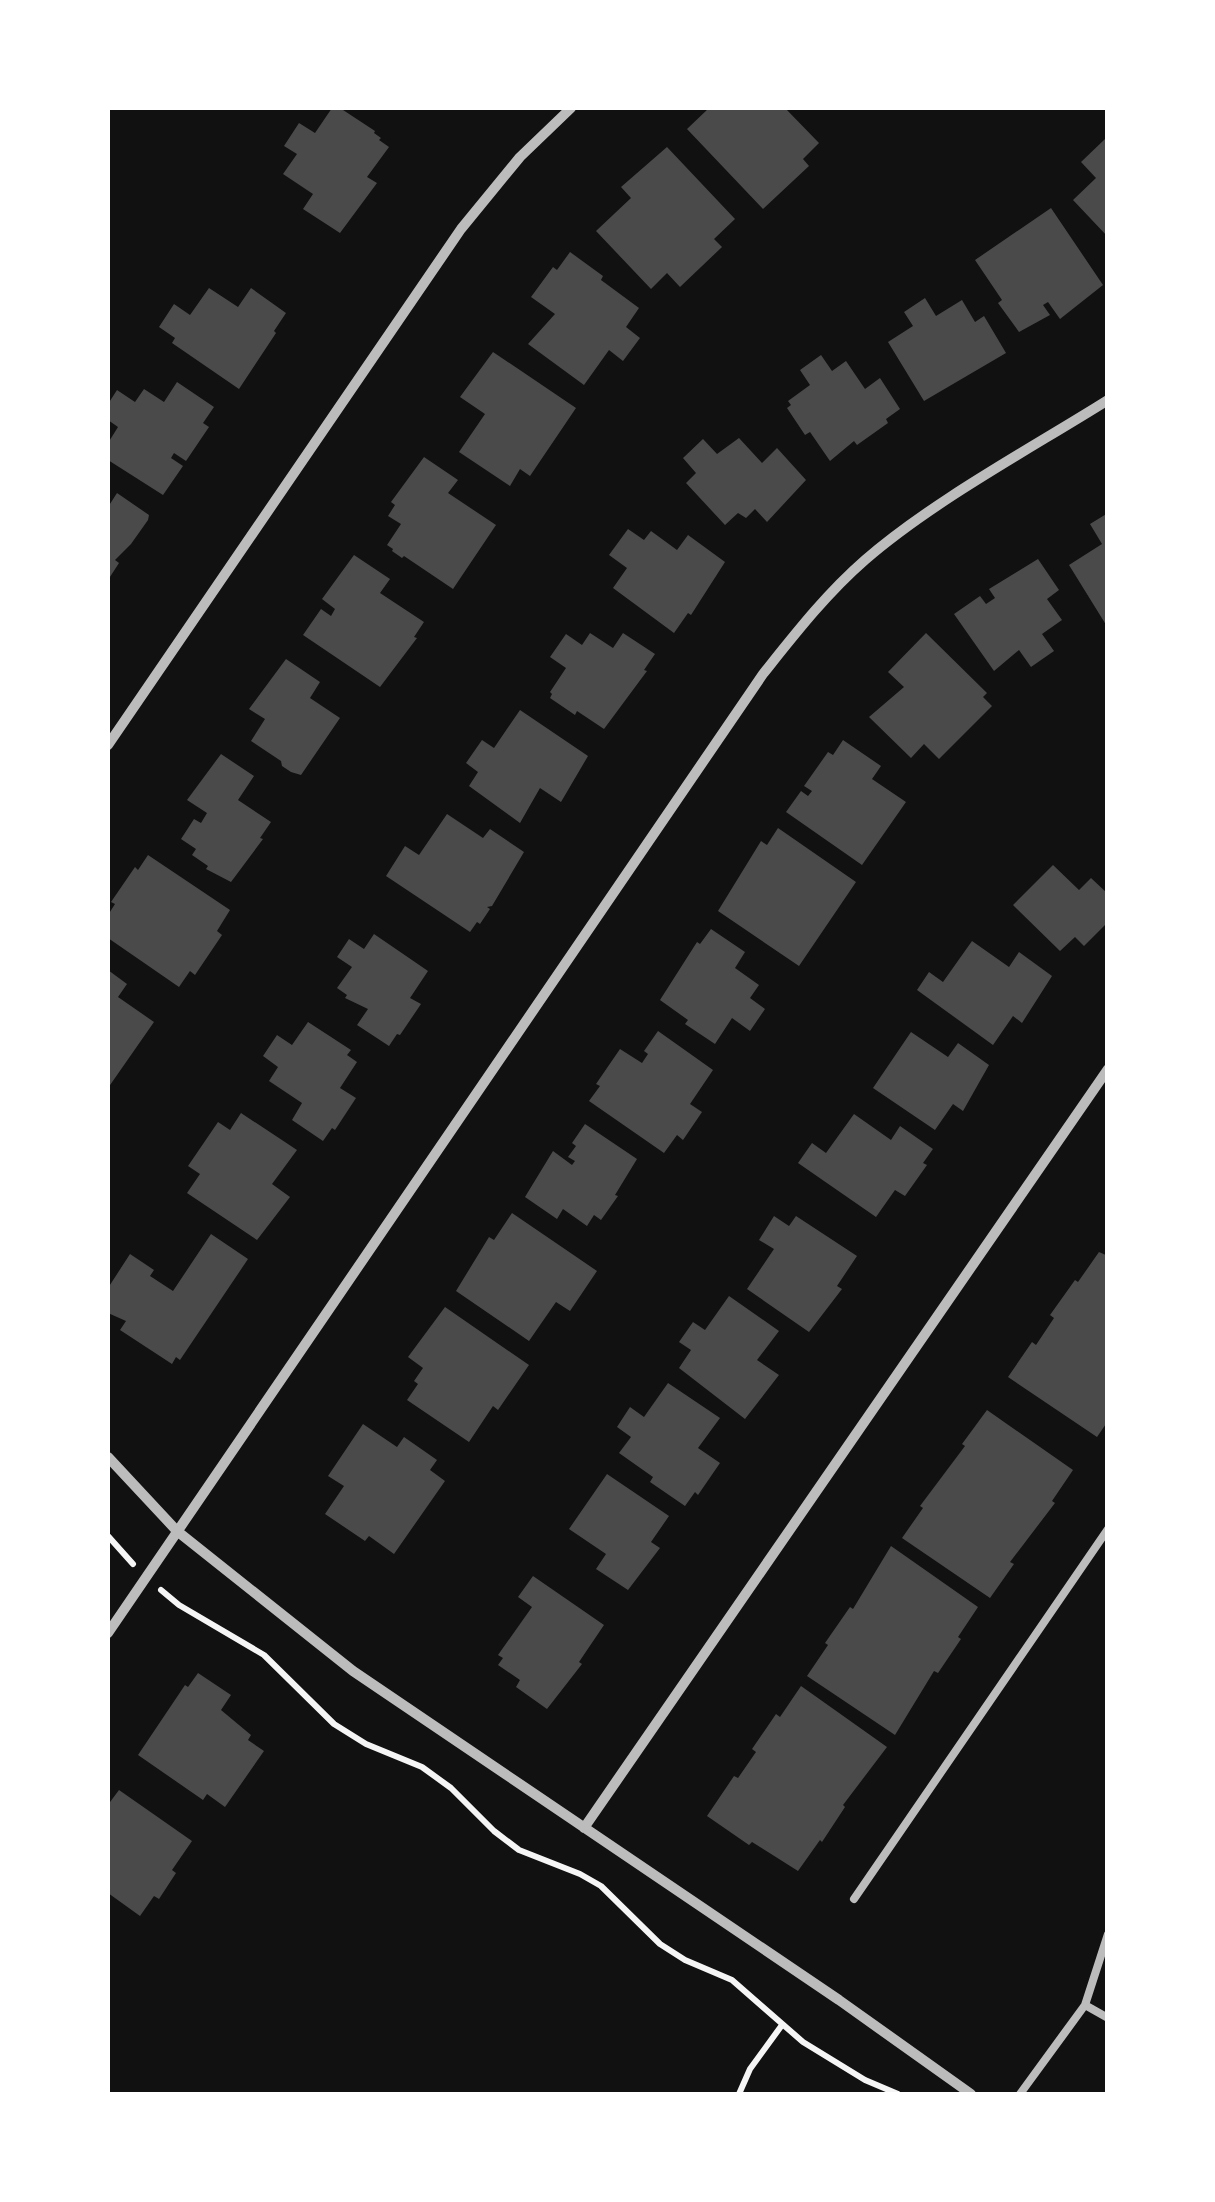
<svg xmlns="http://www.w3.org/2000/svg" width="1215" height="2202" font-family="Signika,sans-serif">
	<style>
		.building { fill: #4a4a4a }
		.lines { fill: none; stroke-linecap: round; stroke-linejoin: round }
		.path { stroke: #f5f5f5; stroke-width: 6 }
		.service { stroke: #bcbcbc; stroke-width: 8 }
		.minor { stroke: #bcbcbc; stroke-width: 10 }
	</style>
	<rect width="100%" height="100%" fill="#111"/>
	<!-- building -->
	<path class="building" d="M332 108H340L375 131 374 133 381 138 379 140 389 147 367 177 377 183 340 233 303 209 313 194 283 174 297 154 284 146 299 123 315 133Z
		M709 108H785L819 143 803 159 809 166 763 209 687 129Z
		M1105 139 1108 142V237L1073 200 1096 178 1081 162Z
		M667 147 735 219 714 239 722 247 680 287 667 273 651 289 596 231 631 198 621 187Z
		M1051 208 1103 285 1060 319 1048 302 1043 305 1050 315 1019 332 998 303 1002 300 975 260Z
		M570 252 603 276 601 280 639 308 626 327 640 338 623 361 609 350 584 385 528 344 555 314 531 297 553 267 557 270Z
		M209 288 238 307 251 288 286 313 274 331 276 333 239 389 172 343 175 338 159 327 174 304 190 315Z
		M925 298 936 316 962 300 975 322 984 316 1006 353 924 401 888 342 913 326 904 312Z
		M493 352 576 408 530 476 520 469 510 486 459 452 485 414 460 397Z
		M821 355 832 371 846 361 865 389 880 378 900 409 886 419 888 423 857 445 854 441 830 461 810 432 805 435 787 408 791 405 788 401 810 385 800 370Z
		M177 382 214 407 203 423 209 427 186 461 174 453 171 458 183 466 163 495 108 460V443L118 427 108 420V404L117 390 135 402 144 389 164 402Z
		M739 438 762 463 777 448 806 480 767 522 755 509 746 518 738 513 725 525 686 483 696 473 683 458 703 439 717 454Z
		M424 457 458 480 448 493 496 525 453 589 404 556 402 558 392 551 393 549 387 545 401 524 388 516 395 505 391 502Z
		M117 493 149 515 148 520 131 544 115 560 119 563 108 580V507Z
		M1108 513V628L1069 565 1102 544 1090 524Z
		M628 529 644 540 651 531 677 550 688 535 725 562 691 615 688 613 674 633 613 588 627 568 609 555Z
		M354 555 390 579 380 593 424 622 414 637 417 638 380 687 303 635 321 609 331 616 335 609 322 599Z
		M1038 559 1059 590 1047 599 1062 620 1042 634 1054 651 1031 667 1019 650 994 671 954 614 980 596 986 604 995 598 989 589Z
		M590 633 613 648 623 633 655 654 644 670 647 671 604 729 577 711 575 715 550 698 552 694 550 692 566 668 550 657 566 634 582 645Z
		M926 633 987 693 983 697 992 706 939 759 924 744 911 758 869 717 904 687 888 672Z
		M286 659 320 682 310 698 340 718 301 775 291 772 282 766 281 761 251 741 265 719 249 709Z
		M520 710 588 756 561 802 540 788 520 823 469 786 478 772 466 763 482 740 494 748Z
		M843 740 881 766 872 779 906 802 862 865 786 812 801 791 808 796 812 791 804 786 828 752 833 755Z
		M221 754 254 776 238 800 271 822 260 838 263 839 231 882 206 869 208 866 192 855 196 849 181 839 194 819 201 823 207 813 187 800Z
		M447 814 483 838 490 829 524 852 492 906 487 907 490 909 480 924 477 922 470 932 386 876 405 846 419 855Z
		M778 828 856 882 799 966 718 911 761 841 767 845Z
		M148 855 230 910 217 931 222 935 195 975 190 971 179 987 108 938V915L115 904 111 902 135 867 138 870Z
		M1053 865 1079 890 1091 878 1108 894V922L1084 946 1075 937 1060 951 1013 905Z
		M711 929 745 952 735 968 759 985 750 998 765 1009 750 1031 732 1018 715 1044 685 1024 688 1020 660 1000 697 942 700 944Z
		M374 934 428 971 410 998 421 1004 400 1035 397 1034 389 1046 357 1025 368 1009 345 998 347 995 337 988 352 967 337 957 349 939 364 949Z
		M972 941 1009 967 1019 952 1052 976 1022 1023 1013 1016 993 1045 917 990 929 972 943 982Z
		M108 970 127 984 118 997 154 1022 108 1088Z
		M308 1022 351 1050 347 1055 357 1062 340 1088 356 1098 335 1130 332 1128 323 1141 292 1120 302 1103 269 1081 278 1067 263 1056 277 1035 292 1045Z
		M658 1031 713 1070 690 1104 702 1112 683 1140 677 1135 664 1153 589 1101 600 1086 596 1084 620 1049 642 1063 648 1054 644 1051Z
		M911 1032 948 1057 958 1043 989 1065 963 1111 953 1104 935 1130 873 1088Z
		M241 1113 297 1150 272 1184 290 1197 257 1240 187 1193 200 1174 188 1166 218 1122 230 1130Z
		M854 1114 891 1140 900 1126 933 1149 923 1163 927 1165 905 1196 895 1190 876 1217 798 1163 812 1143 826 1153Z
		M585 1124 637 1159 615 1195 618 1196 601 1220 594 1215 587 1226 563 1209 557 1219 525 1197 553 1151 572 1165 575 1161 568 1157 576 1146 572 1143Z
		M512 1213 597 1271 570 1311 556 1302 529 1341 456 1291 489 1237 494 1240Z
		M774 1216 789 1226 796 1216 857 1256 837 1286 842 1289 809 1332 747 1289 774 1249 759 1240Z
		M211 1234 248 1259 180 1360 176 1357 172 1364 120 1330 126 1321 108 1313V1288L130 1254 154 1270 150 1276 173 1291Z
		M1099 1252 1108 1256V1421L1097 1437 1008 1377 1032 1342 1036 1345 1054 1318 1050 1315 1075 1280 1078 1282Z
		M729 1296 779 1331 757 1360 779 1375 745 1419 679 1368 691 1350 679 1342 693 1322 705 1330Z
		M445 1307 529 1365 498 1410 493 1406 469 1442 407 1400 418 1384 414 1381 423 1368 408 1357Z
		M668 1383 720 1418 698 1448 720 1463 698 1495 695 1492 685 1506 650 1482 653 1477 619 1453 631 1437 617 1427 630 1407 644 1417Z
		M987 1410 1073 1470 1052 1501 1055 1503 1010 1562 1014 1564 990 1598 902 1538 923 1508 920 1506 965 1446 962 1444Z
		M363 1424 397 1447 404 1437 437 1460 430 1470 445 1481 394 1554 369 1536 365 1541 325 1514 344 1486 328 1476Z
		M607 1474 669 1516 651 1542 660 1548 628 1590 596 1569 606 1554 569 1529Z
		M891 1546 978 1607 958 1637 961 1639 938 1673 934 1671 895 1735 807 1676 828 1645 825 1643 850 1607 853 1609Z
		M533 1576 604 1625 579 1662 582 1664 547 1709 516 1687 520 1680 498 1665 503 1658 498 1655 532 1607 518 1597Z
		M198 1673 231 1695 221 1710 251 1735 248 1740 264 1751 225 1807 207 1794 203 1800 138 1755 185 1685 188 1687Z
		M801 1686 887 1747 843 1805 845 1807 822 1842 820 1840 798 1871 752 1842 749 1845 707 1816 734 1776 738 1778 756 1752 752 1749 776 1714 780 1717Z
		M119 1790 192 1841 172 1870 176 1873 159 1899 154 1896 140 1916 108 1893V1801L110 1802Z"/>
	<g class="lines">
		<!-- path -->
		<path class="path" d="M108 1536 133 1564
			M161 1590 179 1605 264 1655 334 1724 366 1744 422 1767 451 1788 494 1831 519 1850 580 1874 601 1886 660 1944 685 1960 732 1980 803 2042 865 2080 898 2094
			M739 2094 750 2069 782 2025"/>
		<!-- service -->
		<path class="service" d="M854 1899 1108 1529
			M1085 2005 1108 1934
			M1020 2094 1085 2005 1108 2018"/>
		<!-- minor -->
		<path class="minor" d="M108 745 461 229 520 157 571 108
			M108 1457 177 1531 353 1671 839 2000 971 2094
			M108 1633 763 674C795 634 826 594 865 560 933 501 1030 449 1108 400
			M584 1828 1108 1069"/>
	</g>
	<!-- border -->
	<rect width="1215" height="2202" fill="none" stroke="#ffffff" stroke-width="220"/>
</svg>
